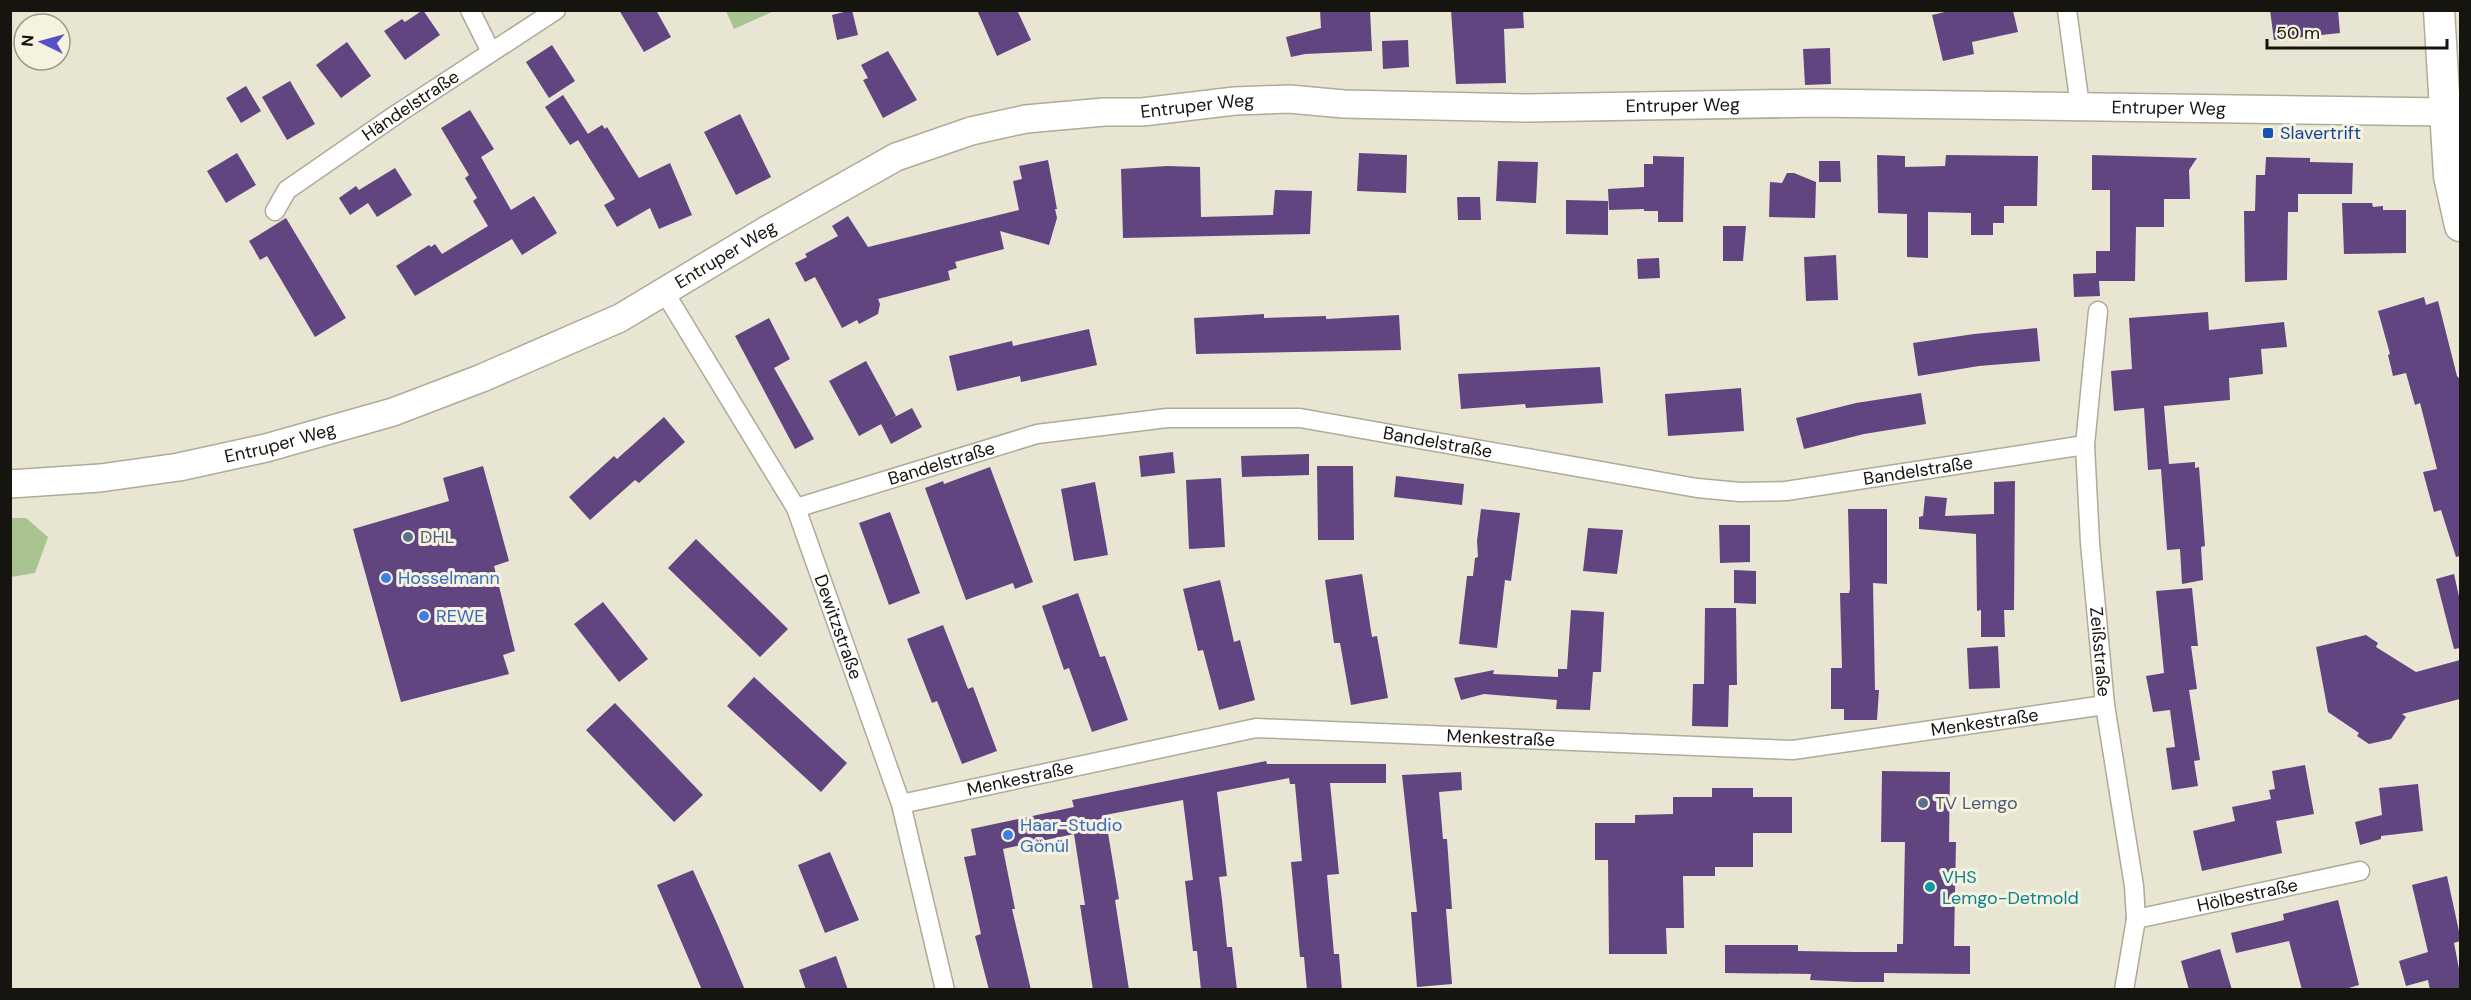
<svg xmlns="http://www.w3.org/2000/svg" width="2471" height="1000" font-family="'DM Sans',sans-serif">
	<style>
		.green { fill: #a9c391 }
		.building { fill: #614581 }
		.lines { fill: none; stroke-linecap: round; stroke-linejoin: round }
		.street-casing { stroke: #aeab99; stroke-width: 21 }
		.secondary-casing { stroke: #aeab99; stroke-width: 30 }
		.primary-casing { stroke: #aeab99; stroke-width: 33 }
		.street { stroke: #fff; stroke-width: 18 }
		.secondary { stroke: #fff; stroke-width: 27 }
		.primary { stroke: #fff; stroke-width: 30 }
		.transit-dot { fill: #1a4fb4; stroke: #f6f2e0; stroke-width: 2 }
		.service-dot { fill: #5c6f8a; stroke: #f6f2e0; stroke-width: 2 }
		.shop-dot { fill: #3f7fe0; stroke: #f6f2e0; stroke-width: 2 }
		.culture-dot { fill: #0f9aa8; stroke: #f6f2e0; stroke-width: 2 }
		.labels { text-anchor: middle; stroke-width: 6; stroke-linejoin: round; paint-order: stroke }
		.street-label { font-size: 18px; fill: #15140e; stroke: #f6f2e0 }
		.transit-label { font-size: 18px; fill: #164399; stroke: #f6f2e0; text-anchor: start }
		.service-label { font-size: 18px; fill: #4e5e75; stroke: #f6f2e0; text-anchor: start }
		.shop-label { font-size: 18px; fill: #366cbe; stroke: #f6f2e0; text-anchor: start }
		.culture-label { font-size: 18px; fill: #0d838f; stroke: #f6f2e0; text-anchor: start }
	</style>
	<rect width="100%" height="100%" fill="#e9e5d3"/>
	<!-- green -->
	<path class="green" d="M726 11H774L734 29Z
		M11 518H26L48 537 35 573 11 577Z"/>
	<!-- building -->
	<path class="building" d="M423 10 440 35 405 60 384 31 402 19 405 22Z
		M619 10H656L671 37 644 52Z
		M852 10 858 35 837 40 832 15Z
		M977 10H1017L1031 40 997 56Z
		M1320 10H1370L1372 51 1305 54 1291 57 1286 37 1321 28Z
		M1451 10H1523L1524 28 1504 29 1506 83 1456 84Z
		M1953 10 2013 11 2018 32 1972 42 1974 54 1943 61 1932 15Z
		M2270 10H2338L2340 33 2274 40Z
		M1408 40 1409 67 1383 69 1382 41Z
		M347 42 371 76 341 98 316 65Z
		M552 45 575 81 549 98 526 62Z
		M1830 48 1831 84 1805 85 1803 49Z
		M888 51 917 100 883 118 863 80 868 78 861 65Z
		M290 81 315 124 287 140 262 97Z
		M246 86 261 111 241 123 226 98Z
		M563 95 588 134 570 145 545 107Z
		M470 110 494 149 481 157 511 210 534 196 557 233 522 255 512 239 415 296 396 266 429 245 431 247 435 244 442 254 488 226 473 201 477 198 465 178 469 175 441 128Z
		M740 114 771 177 736 195 704 132Z
		M602 125 605 129 607 127 639 178 670 163 692 215 659 229 650 208 617 227 604 205 615 199 578 140Z
		M237 153 256 185 226 203 207 171Z
		M1359 153 1407 155 1406 193 1357 191Z
		M1877 155 1905 156V167L1945 166 1946 155 2038 156 2037 206H2004V223H1993V235H1971V213L1928 212V258L1907 257V214L1878 213Z
		M2092 155 2197 158 2189 170 2190 199H2164V227H2136L2135 281H2099L2100 296 2074 297 2073 274 2096 273V251H2110V190H2092Z
		M1653 156 1684 157 1683 222H1658V211H1644V209L1609 210 1608 189 1644 187V164H1653Z
		M2266 157 2310 158V162L2353 163 2352 194H2298V212H2288L2287 280 2245 282 2244 211H2255L2256 175H2265Z
		M1048 160 1057 209H1055L1057 218 1049 245 1000 231 1004 249 955 262 957 268 948 271 950 280 878 299 880 304 878 314 859 324 857 320 842 328 815 277 805 282 795 263 807 257 805 254 838 236 832 226 848 216 868 247 1019 210 1013 181 1022 179 1019 166Z
		M1498 161 1538 162 1536 203 1496 201Z
		M1819 161H1840L1841 182H1819Z
		M1167 166 1200 167 1201 217 1273 215 1275 190 1312 191 1310 234 1123 238 1121 169Z
		M395 168 412 195 377 217 368 203 350 215 339 198 356 186 359 190Z
		M1787 173H1794L1816 182 1815 218 1769 217 1770 182 1782 183Z
		M1457 197H1480L1481 220H1458Z
		M1566 200 1608 201V235L1566 234Z
		M2342 203H2372L2373 207 2383 206V210H2406V253L2344 254Z
		M286 218 346 318 315 337 267 256 260 260 249 241Z
		M1723 226H1746L1743 261H1723Z
		M1836 255 1838 300 1806 301 1804 257Z
		M1659 258 1660 278 1638 279 1637 259Z
		M2424 297 2426 305 2438 301 2457 376 2460 379V556L2456 557 2441 510 2434 512 2423 472 2437 469 2420 403 2415 405 2406 373 2393 376 2388 355 2390 354 2378 311Z
		M2208 312 2209 330 2284 322 2287 347 2261 349 2263 374 2229 378 2230 400 2164 406 2169 464 2195 462V468L2199 467 2205 546 2201 547 2203 580 2182 584 2180 549 2167 550 2161 469 2148 470 2144 408 2114 411 2111 371 2132 369 2129 318Z
		M1264 314V318L1326 316V319L1399 315 1401 350 1196 354 1194 318Z
		M769 318 790 359 774 368 814 439 795 449 735 336Z
		M2037 328 2040 361 1979 366 1918 376 1913 343 1974 334Z
		M1089 329 1097 365 1021 382 1020 376 957 391 949 356 1012 341 1013 346Z
		M866 361 896 416 859 436 829 381Z
		M1600 367 1603 403 1526 408 1525 404 1461 409 1458 374Z
		M1741 388 1744 431 1668 436 1665 394Z
		M1921 393 1926 424 1864 434 1804 449 1796 418 1856 403Z
		M912 408 922 427 891 444 881 424Z
		M664 417 685 442 639 483 635 480 590 520 569 497 614 456 617 459Z
		M1173 452 1175 473 1141 477 1139 456Z
		M1309 454V475L1242 477 1241 456Z
		M483 466 509 561 494 566 515 651 503 655 509 674 401 702 353 529 449 501 443 478Z
		M1317 466H1353L1354 540H1318Z
		M990 467 1033 582 1015 589 1013 583 966 600 925 488 943 481 944 484Z
		M1396 476 1464 484 1462 505 1394 497Z
		M1221 478 1225 547 1189 549 1186 480Z
		M2015 481 2014 610H2004L2005 637H1981V610L1977 611 1976 534 1919 529V517L1923 516 1925 496 1947 498 1945 516 1994 514V482Z
		M1095 482 1108 555 1074 561 1061 489Z
		M1481 509 1520 513 1511 581 1505 580 1497 648 1459 644 1467 576H1473L1475 558 1478 557 1477 541Z
		M1848 509H1887V584L1873 583 1875 690H1879L1877 720H1844V709H1831V668H1842L1840 593H1849L1850 589Z
		M890 512 920 593 889 605 859 523Z
		M1719 525H1750V562L1720 563Z
		M1588 528 1623 530 1617 574 1583 571Z
		M696 539 788 629 760 657 668 568Z
		M1734 570 1756 571V604L1734 603Z
		M1362 574 1372 637 1377 636 1388 698 1351 705 1340 643H1334L1325 580Z
		M2454 574 2460 601V648L2454 649 2436 579Z
		M1220 580 1234 642 1240 640 1255 700 1219 710 1203 650 1198 651 1183 589Z
		M2192 588 2198 646H2191L2197 689 2189 690 2200 760 2194 761 2198 786 2172 790 2166 748 2175 747 2170 710 2153 712 2146 676 2164 673 2156 591Z
		M1078 593 1100 657 1105 656 1128 720 1092 732 1069 668 1064 670 1042 606Z
		M603 602 648 659 619 682 574 624Z
		M1705 608H1736L1737 685H1729L1728 727 1692 726 1693 684H1704Z
		M1571 610 1604 612 1601 672H1593L1590 710 1556 709 1557 700 1484 694 1461 700 1454 678 1494 670 1493 674 1558 677V669H1567Z
		M943 625 968 689 973 687 997 751 962 764 937 701 932 703 907 639Z
		M2366 635 2378 643 2376 647 2416 672 2460 660V699L2402 714 2406 717 2391 739 2369 744 2357 736 2359 733 2328 712 2316 647Z
		M1998 646 2000 688 1969 689 1967 648Z
		M754 677 847 763 821 792 727 706Z
		M615 703 703 795 674 822 586 730Z
		M1266 761 1267 764H1386V783H1330L1339 874 1327 875 1334 954H1339L1342 990H1307L1304 957H1300L1291 862 1302 861 1295 784H1290L1289 778 1217 792 1227 876 1219 877 1222 900 1227 947H1232L1237 990H1201L1197 951H1193L1185 881 1193 880 1183 800 1105 815 1119 899 1115 900 1129 990H1093L1080 905H1085L1074 834 1003 849 1015 909H1012L1031 990H989L975 936 981 934 964 857 976 855 971 829 1074 807 1072 800Z
		M2305 765 2314 814 2276 821 2282 853 2202 871 2193 831 2235 821 2232 807 2271 799 2269 790 2275 789 2272 771Z
		M1882 771 1950 772 1949 842H1956L1954 946H1970V974L1884 973V982H1856L1810 980 1811 974 1725 973V945H1798V951L1855 952H1897V944H1903L1905 842H1881Z
		M1461 772 1462 790 1439 792 1443 839H1447L1452 909H1446L1452 984 1417 987 1411 912H1417L1402 775Z
		M2418 784 2423 831 2381 836V839L2360 845 2355 822 2382 815 2379 788Z
		M1712 788H1753V797H1792V833H1753V867H1715V876H1683L1684 928H1666L1667 954H1609L1608 860H1595V823H1635V815L1673 814V797H1712Z
		M830 852 859 920 825 933 798 865Z
		M693 870 719 928 745 990H702L657 885Z
		M2447 876 2460 936V941L2454 943 2460 974V990H2430L2428 980 2406 986 2399 961 2428 952 2412 885Z
		M2338 900 2359 985 2342 990H2302L2289 941 2236 953 2231 933 2284 920 2283 914Z
		M2220 949 2232 990H2189L2181 961Z
		M836 956 848 990H806L799 970Z"/>
	<g class="lines">
		<defs>
			<g id="street">
				<path d="M470 10 491 52"/>
				<path d="M2067 10 2080 106"/>
				<path id="s1" d="M275 211 287 190 397 114 556 10"/>
				<path id="s2" d="M665 293 796 508 901 804 945 990"/>
				<path id="s3" d="M2098 311 2085 445 2090 543 2105 705 2134 886 2136 919 2124 990"/>
				<path id="s4" d="M796 508 1037 434 1167 418H1300L1697 488 1740 492 1786 491 2085 445"/>
				<path id="s5" d="M901 804 1256 728 1793 750 2105 705"/>
				<path id="s6" d="M2136 919 2360 871"/>
			</g>
			<g id="secondary">
				<path id="s7" d="M10 484 100 478 179 467 266 448 393 412 482 378 620 318 765 231 896 157 971 131 1026 119 1104 112H1142L1235 101 1289 99 1344 104 1527 108 1816 103 2446 112"/>
			</g>
			<path id="primary" d="M2439 10 2449 176 2460 226"/>
		</defs>
		<!-- street casing -->
		<use href="#street" class="street-casing"/>
		<!-- secondary casing -->
		<use href="#secondary" class="secondary-casing"/>
		<!-- primary casing -->
		<use href="#primary" class="primary-casing"/>
		<!-- street -->
		<use href="#street" class="street"/>
		<!-- secondary -->
		<use href="#secondary" class="secondary"/>
		<!-- primary -->
		<use href="#primary" class="primary"/>
	</g>
	<!-- markers -->
	<rect class="transit-dot" x="2262" y="127" width="12" height="12" rx="3"/>
	<g class="service-dot">
		<circle cx="408" cy="537" r="6"/>
		<circle cx="1923" cy="803" r="6"/>
	</g>
	<g class="shop-dot">
		<circle cx="386" cy="578" r="6"/>
		<circle cx="424" cy="616" r="6"/>
		<circle cx="1008" cy="835" r="6"/>
	</g>
	<circle class="culture-dot" cx="1930" cy="887" r="6"/>
	<g class="labels">
		<!-- street labels -->
		<g class="street-label">
			<text dy="6" stroke="none"><textPath href="#s7" startOffset="1750">Entruper Weg</textPath></text>
			<text dy="6" stroke="none"><textPath href="#s1" startOffset="174">Händelstraße</textPath></text>
			<text dy="6" stroke="none"><textPath href="#s7" startOffset="1264">Entruper Weg</textPath></text>
			<text dy="6" stroke="none"><textPath href="#s7" startOffset="2236">Entruper Weg</textPath></text>
			<text dy="6" stroke="none"><textPath href="#s7" startOffset="760">Entruper Weg</textPath></text>
			<text dy="6" stroke="none"><textPath href="#s7" startOffset="274">Entruper Weg</textPath></text>
			<text dy="6" stroke="none"><textPath href="#s4" startOffset="656">Bandelstraße</textPath></text>
			<text dy="6" stroke="none"><textPath href="#s4" startOffset="152">Bandelstraße</textPath></text>
			<text dy="6" stroke="none"><textPath href="#s4" startOffset="1142">Bandelstraße</textPath></text>
			<text dy="6" stroke="none"><textPath href="#s2" startOffset="378">Dewitzstraße</textPath></text>
			<text dy="6" stroke="none"><textPath href="#s3" startOffset="342">Zeißstraße</textPath></text>
			<text dy="6" stroke="none"><textPath href="#s5" startOffset="1094">Menkestraße</textPath></text>
			<text dy="6" stroke="none"><textPath href="#s5" startOffset="608">Menkestraße</textPath></text>
			<text dy="6" stroke="none"><textPath href="#s5" startOffset="122">Menkestraße</textPath></text>
			<text dy="6" stroke="none"><textPath href="#s6" startOffset="114">Hölbestraße</textPath></text>
		</g>
		<!-- transit labels -->
		<g class="transit-label">
			<text x="2280" y="139">Slavertrift</text>
		</g>
		<!-- service labels -->
		<g class="service-label">
			<text x="420" y="543">DHL</text>
			<text x="1935" y="809">TV Lemgo</text>
		</g>
		<!-- shop labels -->
		<g class="shop-label">
			<text x="398" y="584">Hosselmann</text>
			<text x="436" y="622">REWE</text>
			<text x="1020" y="831">Haar-Studio<tspan x="1020" dy="21">Gönül</tspan></text>
		</g>
		<!-- culture labels -->
		<g class="culture-label">
			<text x="1942" y="883">VHS<tspan x="1942" dy="21">Lemgo-Detmold</tspan></text>
		</g>
	</g>
	<!-- border -->
	<rect width="2471" height="1000" fill="none" stroke="#15140e" stroke-width="24"/>
	<!-- north arrow -->
	<g transform="translate(42 42) rotate(275)"><circle r="28" fill="#f6f2e0" stroke="#9c998c" stroke-width="1.5"/>
	<path d="M0-4.5L10 22L0 15L-10 22Z" fill="#5552c9"/>
	<text y="-9" font-size="16" font-weight="bold" text-anchor="middle" fill="#15140e">N</text>
	</g>
	<!-- scale -->
	<path d="M2267 39v9h180v-9" fill="none" stroke="#15140e" stroke-width="3"/>
	<text x="2276" y="39" font-size="18" fill="#15140e" stroke="#f6f2e0" stroke-width="4.5" paint-order="stroke">50 m</text>
</svg>
